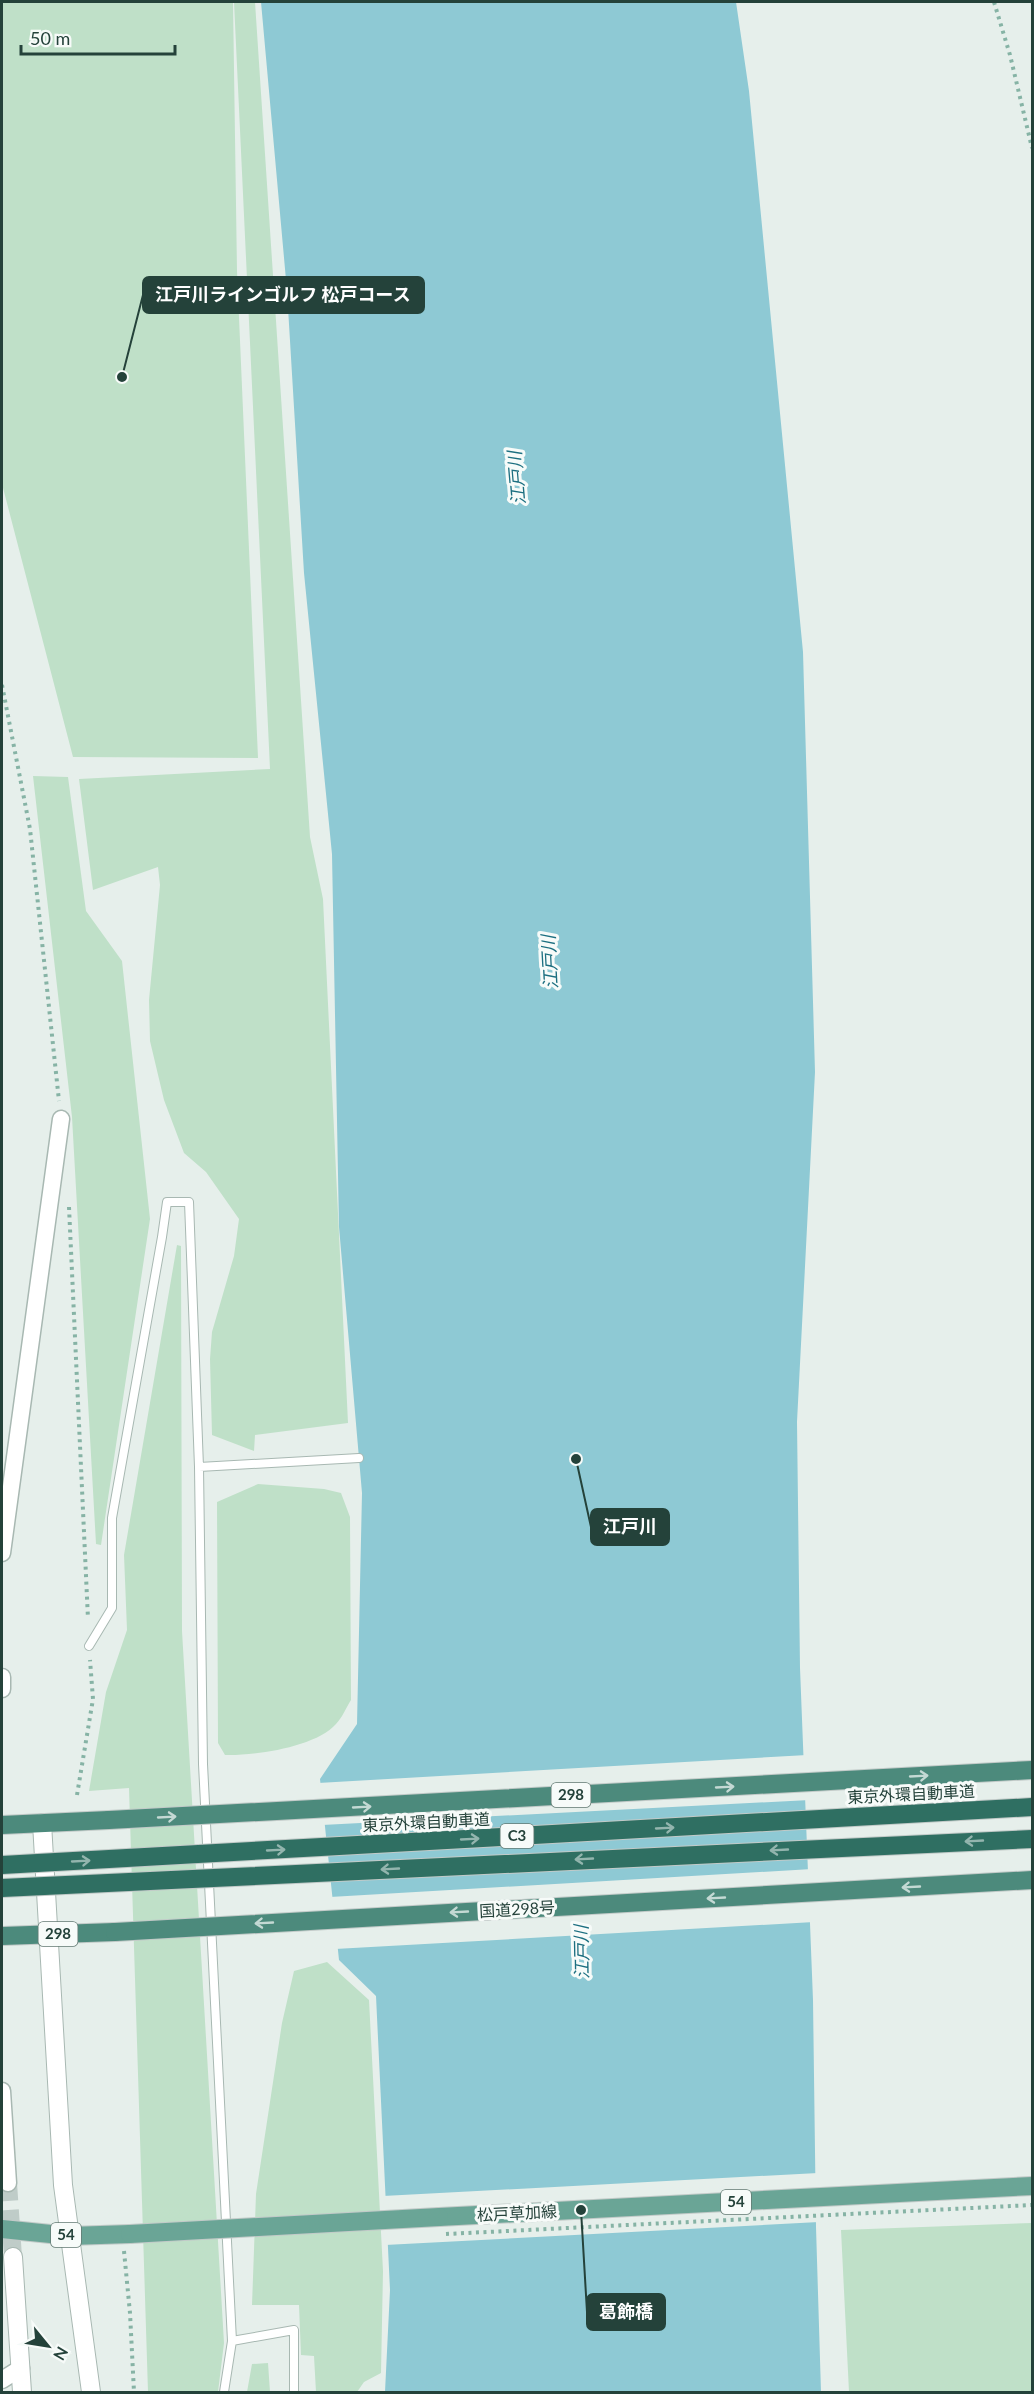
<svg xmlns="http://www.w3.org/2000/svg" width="1034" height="2394" font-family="Lato,'Noto Sans JP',sans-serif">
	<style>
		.green { fill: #bfe0c8 }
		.water { fill: #8ec9d4 }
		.pier { fill: #e6efeb }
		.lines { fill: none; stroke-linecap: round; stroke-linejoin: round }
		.tertiary-tunnel { stroke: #bfccc8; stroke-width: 18; stroke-dasharray: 18 9; stroke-linecap: butt }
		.service-casing { stroke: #a8b8b2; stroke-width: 10 }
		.minor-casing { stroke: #a8b8b2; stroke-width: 19 }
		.tertiary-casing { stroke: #a8b8b2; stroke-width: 20 }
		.primary-casing { stroke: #c2cac8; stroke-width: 20 }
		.trunk-casing { stroke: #c2cac8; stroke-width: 20 }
		.path { stroke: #86b3a5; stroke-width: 4; stroke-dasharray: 3 4.5; stroke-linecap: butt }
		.service { stroke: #fff; stroke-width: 8 }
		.minor { stroke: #fff; stroke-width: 16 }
		.tertiary { stroke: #fff; stroke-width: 18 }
		.primary { stroke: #6aa596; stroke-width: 18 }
		.trunk { stroke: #4c8a7c; stroke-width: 18 }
		.primary-bridge-casing { stroke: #c2cac8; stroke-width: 20; stroke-linecap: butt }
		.trunk-bridge-casing { stroke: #c2cac8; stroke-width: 20; stroke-linecap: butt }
		.motorway-bridge-casing { stroke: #c2cac8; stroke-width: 20; stroke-linecap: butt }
		.path-bridge { stroke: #86b3a5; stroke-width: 4; stroke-dasharray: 3 4.5; stroke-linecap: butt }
		.primary-bridge { stroke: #6aa596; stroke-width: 18 }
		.trunk-bridge { stroke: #4c8a7c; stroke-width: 18 }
		.motorway-bridge { stroke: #2f6f62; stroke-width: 18 }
		.oneway { stroke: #c4d9d4 }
		.oneway2 { stroke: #93b5ae }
		.labels { text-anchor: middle; stroke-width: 6; stroke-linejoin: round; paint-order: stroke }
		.shield { fill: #f7fbf9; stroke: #637a73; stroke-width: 1.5 }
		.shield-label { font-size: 15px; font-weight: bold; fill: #24423a }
		.street-label { font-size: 16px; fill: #24423a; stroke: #f7fbf9 }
		.water-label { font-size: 18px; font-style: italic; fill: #1c6f80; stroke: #f7fbf9 }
		.leader { fill: none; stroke: #24423a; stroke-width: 2 }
		.callout-dot { fill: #24423a; stroke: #f7fbf9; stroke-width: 2 }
		.callout { fill: #24423a; stroke: #24423a; stroke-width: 2 }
		.callout-label { font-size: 18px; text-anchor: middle; font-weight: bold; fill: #fff }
	</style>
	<rect width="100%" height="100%" fill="#e6efeb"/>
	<!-- green -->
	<path class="green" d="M2 2H233L237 271 258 758 73 757 2 484Z
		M234 2H255L310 837 323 899 348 1423 255 1435 254 1451 212 1435 210 1359 212 1332 234 1256 239 1219 206 1172 184 1153 164 1100 150 1041 149 1000 160 885 158 867 93 890 79 779 270 769Z
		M33 776 68 777 86 911 122 961 150 1219 101 1545 96 1544 72 1117Z
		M177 1245 181 1246 182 1631 224 2343 218 2392H148L129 1788 89 1791 106 1692 127 1630 124 1555Z
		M258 1484 324 1489 341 1493 350 1517 351 1700C346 1708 342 1718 336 1724 316 1747 254 1756 225 1755L218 1743 217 1502Z
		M327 1962 369 2000 383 2271 381 2373 364 2382 357 2392H316L314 2356 301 2355 299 2305H252L256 2194 282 2023 294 1971Z
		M1032 2223V2392H849L841 2230Z
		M268 2363 270 2392H247L252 2364Z"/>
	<!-- water -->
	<path class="water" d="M261 2H736L749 91 803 652 815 1072 797 1422 800 1668 813 2000 816 2227 821 2392H385L390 2290 376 1996 339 1960 320 1779 357 1724 362 1493 339 1227 332 854 304 573 287 291Z"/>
	<!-- pier -->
	<path class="pier" d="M807 1755 810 1800 322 1825 318 1783Z
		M812 1869 814 1922 335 1949 330 1897Z
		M818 2173 819 2222 385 2245 383 2196Z"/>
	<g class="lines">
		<!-- tertiary-tunnel -->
		<path class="tertiary-tunnel" d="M8 2183 13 2257"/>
		<defs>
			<path id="service" d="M199 1467 359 1458
				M89 1646 112 1608V1518L162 1237 167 1202H189L199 1467 203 1764 232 2341
				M224 2392 232 2341 294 2330V2392"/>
			<path id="minor" d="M2 1553 61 1119
				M2 1677V1689
				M2 2091 8 2183
				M2 2380 21 2368"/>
			<path id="tertiary" d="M42 1823 63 2185 91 2392
				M13 2257 22 2392"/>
			<path id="primary" d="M439 2217 1032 2186
				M2 2229 70 2236 130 2234"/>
			<path id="trunk" d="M2 1825 109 1820
				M2 1936 115 1932"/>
		</defs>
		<!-- service casing -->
		<use href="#service" class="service-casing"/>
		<!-- minor casing -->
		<use href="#minor" class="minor-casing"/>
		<!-- tertiary casing -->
		<use href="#tertiary" class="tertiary-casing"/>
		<!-- primary casing -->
		<use href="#primary" class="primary-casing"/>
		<!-- trunk casing -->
		<use href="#trunk" class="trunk-casing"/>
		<!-- path -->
		<path class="path" d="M994 2 1010 55 1032 148
			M2 685 30 829 59 1101
			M69 1207 88 1619
			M77 1795 93 1699 90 1660
			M124 2251 130 2313 134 2392"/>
		<!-- service -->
		<use href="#service" class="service"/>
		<!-- minor -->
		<use href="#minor" class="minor"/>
		<!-- tertiary -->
		<use href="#tertiary" class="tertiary"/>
		<!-- primary -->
		<use href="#primary" class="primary"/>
		<!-- trunk -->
		<use href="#trunk" class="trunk"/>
		<defs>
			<path id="primary-bridge" d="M130 2234 439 2217"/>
			<path id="trunk-bridge" d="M109 1820 1032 1770
				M115 1932 1032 1880"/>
			<path id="motorway-bridge" d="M2 1865 1032 1807
				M2 1888 1032 1839"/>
		</defs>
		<!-- primary-bridge casing -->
		<use href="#primary-bridge" class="primary-bridge-casing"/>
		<!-- trunk-bridge casing -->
		<use href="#trunk-bridge" class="trunk-bridge-casing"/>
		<!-- motorway-bridge casing -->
		<use href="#motorway-bridge" class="motorway-bridge-casing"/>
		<!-- path-bridge -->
		<path class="path-bridge" d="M446 2234 1032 2205"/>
		<!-- primary-bridge -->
		<use href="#primary-bridge" class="primary-bridge"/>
		<!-- trunk-bridge -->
		<use href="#trunk-bridge" class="trunk-bridge"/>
		<!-- motorway-bridge -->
		<use href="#motorway-bridge" class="motorway-bridge"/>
	</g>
	<!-- one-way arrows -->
	<defs><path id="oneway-shaft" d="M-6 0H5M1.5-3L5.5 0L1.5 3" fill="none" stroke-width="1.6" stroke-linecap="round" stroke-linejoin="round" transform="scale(1.5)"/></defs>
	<g class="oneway">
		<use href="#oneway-shaft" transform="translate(919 1776) rotate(-3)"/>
		<use href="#oneway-shaft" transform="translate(725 1787) rotate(-3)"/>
		<use href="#oneway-shaft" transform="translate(362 1807) rotate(-3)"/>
		<use href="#oneway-shaft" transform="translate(167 1817) rotate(-3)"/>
		<use href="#oneway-shaft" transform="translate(911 1887) rotate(177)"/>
		<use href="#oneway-shaft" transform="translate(716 1898) rotate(177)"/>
		<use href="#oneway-shaft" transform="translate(459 1912) rotate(177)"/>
		<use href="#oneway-shaft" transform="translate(264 1923) rotate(177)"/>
	</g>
	<g class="oneway2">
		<use href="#oneway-shaft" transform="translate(665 1828) rotate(-3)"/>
		<use href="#oneway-shaft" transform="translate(470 1839) rotate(-3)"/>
		<use href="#oneway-shaft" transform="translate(974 1841) rotate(177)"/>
		<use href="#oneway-shaft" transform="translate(276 1850) rotate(-3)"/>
		<use href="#oneway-shaft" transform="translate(779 1850) rotate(177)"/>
		<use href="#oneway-shaft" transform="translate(584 1859) rotate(177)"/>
		<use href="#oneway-shaft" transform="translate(81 1861) rotate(-3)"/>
		<use href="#oneway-shaft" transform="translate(390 1869) rotate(177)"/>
	</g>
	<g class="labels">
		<!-- shield labels -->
		<g class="shield">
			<rect x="551.5" y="1783" width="39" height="24" rx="4.5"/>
			<rect x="500.5" y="1824" width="33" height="24" rx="4.5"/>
			<rect x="38.5" y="1922" width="39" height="24" rx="4.5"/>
			<rect x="721" y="2190" width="30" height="24" rx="4.5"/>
			<rect x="51" y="2223" width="30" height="24" rx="4.5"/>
		</g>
		<g class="shield-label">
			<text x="571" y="1800">298</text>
			<text x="517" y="1841">C3</text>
			<text x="58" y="1939">298</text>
			<text x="736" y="2207">54</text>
			<text x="66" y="2240">54</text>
		</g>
		<!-- street labels -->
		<g class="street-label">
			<text transform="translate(911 1794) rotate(-3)" y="6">東京外環自動車道</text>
			<text transform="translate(426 1822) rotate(-3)" y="6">東京外環自動車道</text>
			<text transform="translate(517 1909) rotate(-3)" y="6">国道298号</text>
			<text transform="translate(517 2213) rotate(-3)" y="6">松戸草加線</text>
		</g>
		<!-- water labels -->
		<g class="water-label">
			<text transform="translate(517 478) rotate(-95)" y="6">江戸川</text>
			<text transform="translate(550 962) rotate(-93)" y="6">江戸川</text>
			<text transform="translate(582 1952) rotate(-91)" y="6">江戸川</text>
		</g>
	</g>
	<!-- callouts -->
	<path class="leader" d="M122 377L143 295M576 1459L591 1527M581 2210L587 2312"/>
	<g class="callout-dot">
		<circle cx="122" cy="377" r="6"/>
		<circle cx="576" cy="1459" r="6"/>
		<circle cx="581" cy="2210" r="6"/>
	</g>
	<g class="callout">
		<rect x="143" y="277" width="281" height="36" rx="6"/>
		<rect x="591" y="1509" width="78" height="36" rx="6"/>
		<rect x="587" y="2294" width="78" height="36" rx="6"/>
	</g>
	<g class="callout-label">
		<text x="283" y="301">江戸川ラインゴルフ 松戸コース</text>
		<text x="630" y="1533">江戸川</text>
		<text x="626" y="2318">葛飾橋</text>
	</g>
	<!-- border -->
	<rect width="1034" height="2394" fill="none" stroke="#24423a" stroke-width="6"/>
	<!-- north arrow -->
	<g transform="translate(48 2346) rotate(120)" stroke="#f7fbf9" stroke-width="4.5" paint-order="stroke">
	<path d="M0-4.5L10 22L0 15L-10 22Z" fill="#24423a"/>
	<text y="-9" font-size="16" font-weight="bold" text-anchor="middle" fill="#24423a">N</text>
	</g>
	<!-- scale -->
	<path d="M21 45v9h154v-9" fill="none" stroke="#24423a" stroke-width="3"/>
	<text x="30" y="45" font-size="18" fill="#24423a" stroke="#f7fbf9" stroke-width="4.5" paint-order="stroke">50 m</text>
</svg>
